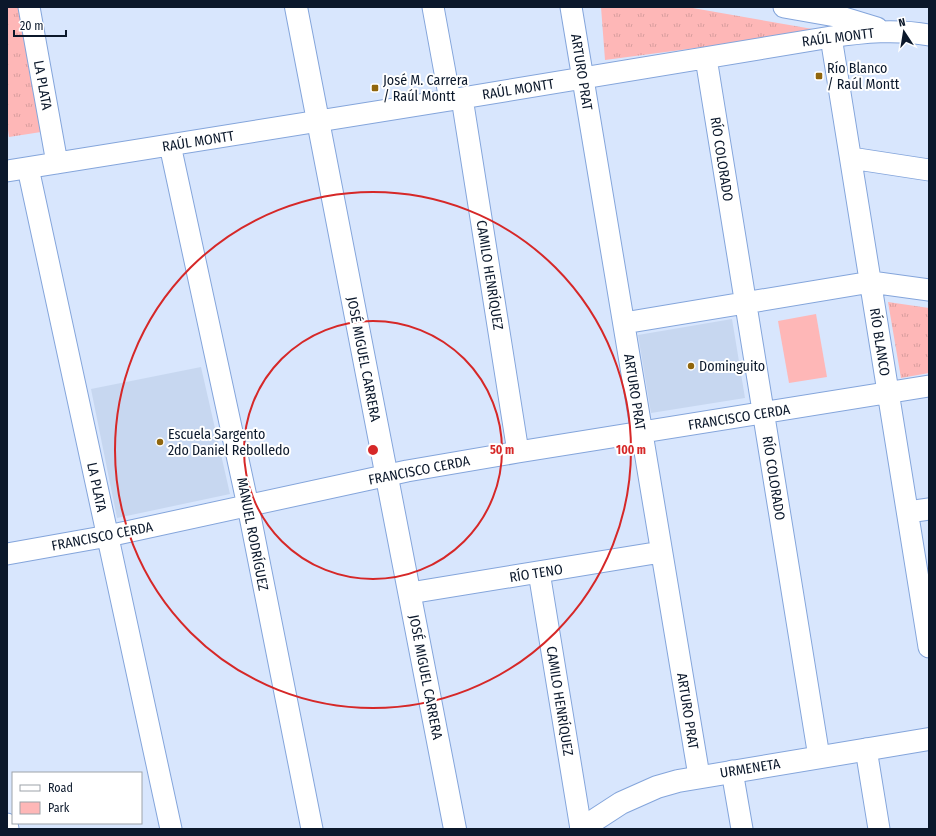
<svg xmlns="http://www.w3.org/2000/svg" width="936" height="836" font-family="'Fira Sans Condensed',sans-serif">
	<style>
		.built { fill: #c7d7f0 }
		.grass { fill: url(#grass-tufts) }
		.green { fill: #feb7b7 }
		.lines { fill: none; stroke-linecap: round; stroke-linejoin: round }
		.street-casing { stroke: #84a5db; stroke-width: 23 }
		.secondary-casing { stroke: #84a5db; stroke-width: 24 }
		.street { stroke: #fff; stroke-width: 21 }
		.secondary { stroke: #fff; stroke-width: 22 }
		.ring { fill: none; stroke: #d62828; stroke-width: 2 }
		.poi-dot { fill: #90660d; stroke: #fff; stroke-width: 1.5 }
		.labels { text-anchor: middle; stroke-width: 4; stroke-linejoin: round; paint-order: stroke }
		.street-label { font-size: 14px; fill: #0b182b; stroke: #fff }
		.poi-label { font-size: 14px; fill: #0b182b; stroke: #fff; text-anchor: start }
		.centre { fill: #d62828; stroke: #fff; stroke-width: 2 }
		.ring-label { font-size: 12px; text-anchor: middle; font-weight: bold; fill: #d62828; stroke: #fff; stroke-width: 4; stroke-linejoin: round; paint-order: stroke }
	</style>
	<defs>
		<pattern id="grass-tufts" width="24" height="20" patternUnits="userSpaceOnUse"><rect width="24" height="20" fill="#feb7b7"/><path d="M3 7l-1-3M5 7V3M7 7l1-3M15 17l-1-3M17 17v-4M19 17l1-3" fill="none" stroke="#d89d9e"/></pattern>
	</defs>
	<rect width="100%" height="100%" fill="#d8e6fd"/>
	<!-- built -->
	<path class="built" d="M732 319 745 398 651 413 638 335Z
		M201 367 230 494 117 518 91 389Z"/>
	<!-- grass -->
	<path class="grass" d="M7 7H21L41 132 9 137 7 123Z
		M601 7H687L824 31 605 60Z
		M888 302 929 308V373L901 378Z"/>
	<!-- green -->
	<path class="green" d="M816 314 827 377 789 383 778 321Z"/>
	<g class="lines">
		<defs>
			<path id="street" d="M29 7 57 163
				M433 7 450 100
				M571 7 699 776
				M784 7 841 17 877 28
				M831 37 929 647
				M706 58 819 757
				M462 98 518 452
				M170 145 248 506 312 829
				M851 158 929 170
				M28 168 171 829
				M7 171 450 100 831 37C864 32 896 29 929 35
				M624 323 871 282 929 290
				M908 512 929 509
				M7 554 108 536 407 471 518 452 929 386
				M539 572 581 829
				M410 593 661 552
				M866 749 879 829
				M732 771 742 829
				M7 824 8 829"/>
			<path id="secondary" d="M296 7 455 829
				M581 829 621 803 657 787 678 781 929 739"/>
		</defs>
		<!-- street casing -->
		<use href="#street" class="street-casing"/>
		<!-- secondary casing -->
		<use href="#secondary" class="secondary-casing"/>
		<!-- street -->
		<use href="#street" class="street"/>
		<!-- secondary -->
		<use href="#secondary" class="secondary"/>
	</g>
	<!-- distance rings -->
	<g class="ring">
		<circle cx="373" cy="450" r="129"/>
		<circle cx="373" cy="450" r="258"/>
	</g>
	<!-- markers -->
	<g class="poi-dot">
		<rect x="815" y="72" width="8" height="8" rx="2"/>
		<rect x="371" y="84" width="8" height="8" rx="2"/>
		<circle cx="691" cy="366" r="4"/>
		<circle cx="160" cy="442" r="4"/>
	</g>
	<g class="labels">
		<!-- street labels -->
		<g class="street-label">
			<text transform="translate(838 37) rotate(-7)" y="5">RAÚL MONTT</text>
			<text transform="translate(582 72) rotate(81)" y="5">ARTURO PRAT</text>
			<text transform="translate(43 85) rotate(80)" y="5">LA PLATA</text>
			<text transform="translate(518 89) rotate(-9)" y="5">RAÚL MONTT</text>
			<text transform="translate(198 141) rotate(-9)" y="5">RAÚL MONTT</text>
			<text transform="translate(722 159) rotate(81)" y="5">RÍO COLORADO</text>
			<text transform="translate(490 275) rotate(81)" y="5">CAMILO HENRÍQUEZ</text>
			<text transform="translate(880 342) rotate(81)" y="5">RÍO BLANCO</text>
			<text transform="translate(364 359) rotate(79)" y="5">JOSÉ MIGUEL CARRERA</text>
			<text transform="translate(635 392) rotate(81)" y="5">ARTURO PRAT</text>
			<text transform="translate(739 417) rotate(-9)" y="5">FRANCISCO CERDA</text>
			<text transform="translate(419 470) rotate(-11)" y="5">FRANCISCO CERDA</text>
			<text transform="translate(774 478) rotate(81)" y="5">RÍO COLORADO</text>
			<text transform="translate(97 487) rotate(78)" y="5">LA PLATA</text>
			<text transform="translate(253 534) rotate(79)" y="5">MANUEL RODRÍGUEZ</text>
			<text transform="translate(102 536) rotate(-11)" y="5">FRANCISCO CERDA</text>
			<text transform="translate(536 573) rotate(-9)" y="5">RÍO TENO</text>
			<text transform="translate(426 677) rotate(79)" y="5">JOSÉ MIGUEL CARRERA</text>
			<text transform="translate(560 701) rotate(81)" y="5">CAMILO HENRÍQUEZ</text>
			<text transform="translate(688 711) rotate(81)" y="5">ARTURO PRAT</text>
			<text transform="translate(750 768) rotate(-9)" y="5">URMENETA</text>
		</g>
		<!-- poi labels -->
		<g class="poi-label">
			<text x="827" y="73">Río Blanco<tspan x="827" dy="16">/ Raúl Montt</tspan></text>
			<text x="383" y="85">José M. Carrera<tspan x="383" dy="16">/ Raúl Montt</tspan></text>
			<text x="699" y="371">Dominguito</text>
			<text x="168" y="439">Escuela Sargento<tspan x="168" dy="16">2do Daniel Rebolledo</tspan></text>
		</g>
	</g>
	<circle cx="373" cy="450" r="6" class="centre"/>
	<g class="ring-label">
		<text x="502" y="454">50 m</text>
		<text x="631" y="454">100 m</text>
	</g>
	<!-- border -->
	<rect width="936" height="836" fill="none" stroke="#0b182b" stroke-width="16"/>
	<!-- legend -->
	<rect x="12" y="772" width="130" height="52" fill="#ffffff" stroke="#9da3aa"/>
	<rect x="20" y="785" width="20" height="6" fill="#ffffff" stroke="#9da3aa"/>
	<text x="48" y="792" font-size="12" fill="#0b182b">Road</text>
	<rect x="20" y="802" width="20" height="12" fill="#feb7b7" stroke="#9da3aa"/>
	<text x="48" y="812" font-size="12" fill="#0b182b">Park</text>
	<!-- north arrow -->
	<g transform="translate(904 32) rotate(348)" stroke="#ffffff" stroke-width="3" paint-order="stroke">
	<path d="M0-3L7 15L0 10L-7 15Z" fill="#0b182b"/>
	<text y="-6" font-size="11" font-weight="bold" text-anchor="middle" fill="#0b182b">N</text>
	</g>
	<!-- scale -->
	<path d="M14 30v6h52v-6" fill="none" stroke="#0b182b" stroke-width="2"/>
	<text x="20" y="30" font-size="12" fill="#0b182b" stroke="#ffffff" stroke-width="3" paint-order="stroke">20 m</text>
</svg>
